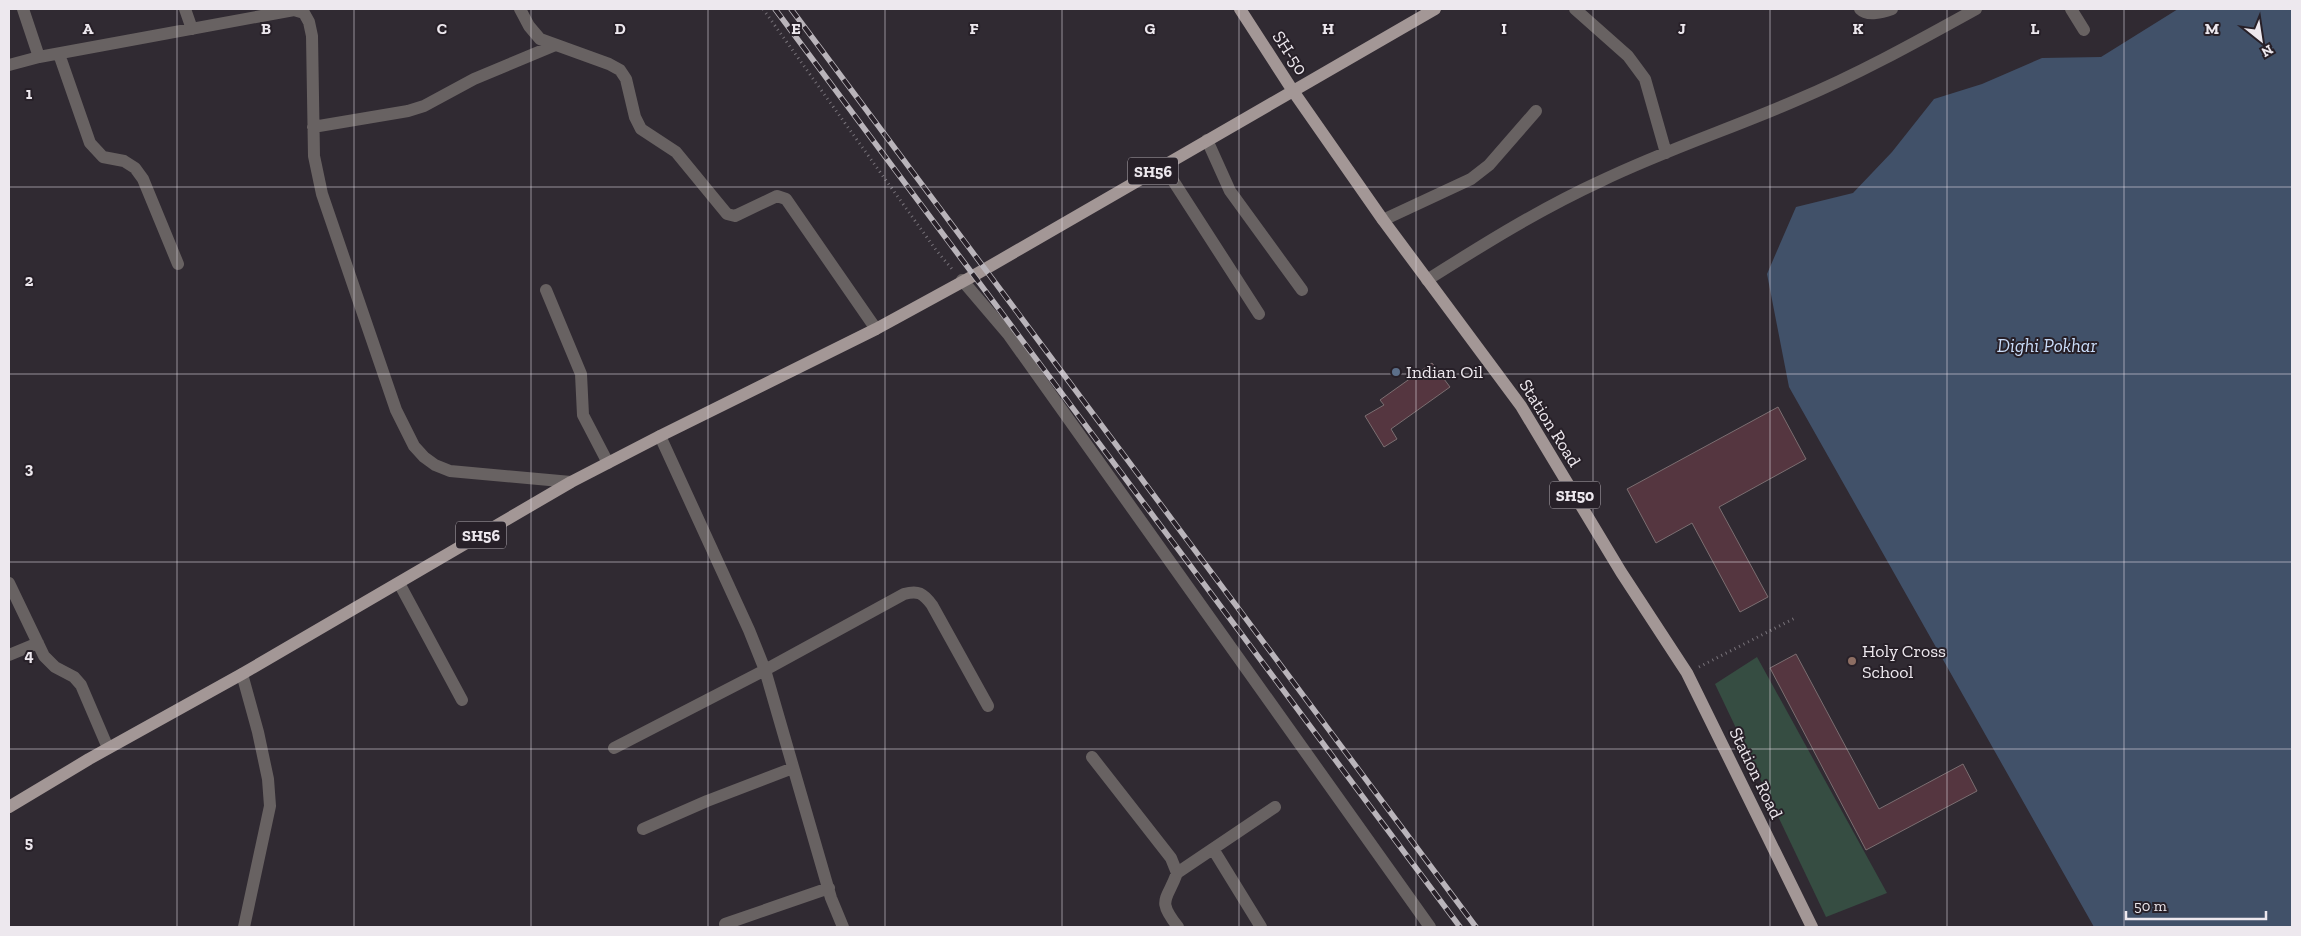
<svg xmlns="http://www.w3.org/2000/svg" width="2301" height="936" font-family="'Zilla Slab',serif">
	<style>
		.green { fill: #364d42 }
		.water { fill: #415169 }
		.building { fill: #553640; stroke: #7b6e71 }
		.lines { fill: none; stroke-linecap: round; stroke-linejoin: round }
		.path { stroke: #78737a; stroke-width: 3; stroke-dasharray: 1 4; stroke-linecap: butt }
		.minor { stroke: #686262; stroke-width: 12 }
		.major { stroke: #a39796; stroke-width: 12 }
		.rail-casing { stroke: #b9b4ba; stroke-width: 5.5 }
		.rail { stroke: #272028; stroke-width: 4; stroke-dasharray: 11; stroke-linecap: butt }
		.grid { fill: none; stroke: #ede8ee; stroke-width: 1; stroke-opacity: 0.55 }
		.service-dot { fill: #5c6f8a; stroke: #272028; stroke-width: 2 }
		.education-dot { fill: #8d6e63; stroke: #272028; stroke-width: 2 }
		.labels { text-anchor: middle; stroke-width: 4; stroke-linejoin: round; paint-order: stroke }
		.shield { fill: #272028; stroke: #b2acb3; stroke-width: 1 }
		.shield-label { font-size: 16px; font-weight: bold; fill: #ede8ee }
		.street-label { font-size: 18px; fill: #ede8ee; stroke: #272028 }
		.poi-label { font-size: 18px; fill: #ede8ee; stroke: #272028; text-anchor: start }
		.water-label { font-size: 19px; font-style: italic; fill: #caddfa; stroke: #272028 }
		.grid-label { font-size: 16px; text-anchor: middle; font-weight: bold; fill: #ede8ee; stroke: #272028; stroke-width: 4; stroke-linejoin: round; paint-order: stroke }
	</style>
	<rect width="100%" height="100%" fill="#302a32"/>
	<!-- green -->
	<path class="green" d="M1757 657 1887 893 1826 917 1715 684Z"/>
	<!-- water -->
	<path class="water" d="M2178 9H2292V927H2094L1789 387 1767 274 1796 207 1853 193 1892 152 1934 99 1982 84 2042 58 2101 57Z"/>
	<!-- building -->
	<path class="building" d="M1432 363 1450 387 1391 429 1397 439 1384 447 1365 416 1384 405 1380 400Z
		M1778 407 1806 459 1719 507 1768 597 1740 612 1692 523 1656 543 1627 489Z
		M1796 654 1879 809 1963 764 1977 791 1866 850 1770 668Z"/>
	<g class="lines">
		<!-- path -->
		<path class="path" d="M763 9 936 250 952 269
			M1699 667 1797 617"/>
		<!-- minor -->
		<path class="minor" d="M23 9 39 57
			M185 9 192 29
			M520 9 529 26 540 39 609 64 620 70 626 79 635 117 641 129 676 152 727 214 735 216 777 196 786 199 876 329
			M1575 9 1628 56 1645 79 1666 153
			M1860 9C1868 17 1883 12 1892 9
			M2071 9 2084 30
			M59 54 90 143 103 157 124 161 135 168 143 179 178 264
			M9 65 39 57 294 10 304 13 309 22 312 36 314 156 322 194 396 410 414 446 424 457 435 465 450 471 571 482
			M313 127 408 111 424 106 474 79 553 46
			M1207 140 1230 191 1302 290
			M1163 165 1259 314
			M1383 220 1471 179 1489 165 1536 111
			M962 280 1008 334 1430 927
			M1427 280C1484 244 1540 209 1601 181 1665 150 1733 128 1797 100 1859 74 1918 41 1976 9
			M546 290 581 374 583 415 608 463
			M660 436 749 630 765 670 831 898 843 927
			M9 583 44 656 55 667 74 677 81 685 108 748
			M399 583 462 700
			M9 655 38 643
			M242 674 258 732 268 779 270 806 244 927
			M614 748 765 670 904 594C918 590 923 593 932 605L988 706
			M1092 757 1171 858 1177 873C1167 901 1156 899 1178 927
			M643 829 707 801 793 768
			M1213 849 1261 927
			M1177 873 1275 807
			M725 924 829 888"/>
		<!-- major -->
		<path class="major" d="M1240 9 1293 91 1383 220 1521 406 1621 572 1687 673 1812 927
			M9 807 89 759 242 674 571 482 660 436 876 329 973 276 1435 9"/>
		<defs>
			<path id="rail" d="M775 9 1460 927
				M791 9 1476 927"/>
		</defs>
		<!-- rail casing -->
		<use href="#rail" class="rail-casing"/>
		<!-- rail -->
		<use href="#rail" class="rail"/>
	</g>
	<!-- grid -->
	<path class="grid" d="M177 9V927M354 9V927M531 9V927M708 9V927M885 9V927M1062 9V927M1239 9V927M1416 9V927M1593 9V927M1770 9V927M1947 9V927M2124 9V927M9 187H2292M9 374H2292M9 562H2292M9 749H2292"/>
	<!-- markers -->
	<circle class="service-dot" cx="1396" cy="372" r="5"/>
	<circle class="education-dot" cx="1852" cy="661" r="5"/>
	<g class="labels">
		<!-- shield labels -->
		<g class="shield">
			<rect x="1128" y="157.5" width="50" height="27" rx="4"/>
			<rect x="1550" y="481.5" width="50" height="27" rx="4"/>
			<rect x="456" y="521.5" width="50" height="27" rx="4"/>
		</g>
		<g class="shield-label">
			<text x="1153" y="177">SH56</text>
			<text x="1575" y="501">SH50</text>
			<text x="481" y="541">SH56</text>
		</g>
		<!-- street labels -->
		<g class="street-label">
			<text transform="translate(1290 53) rotate(57)" y="6">SH-50</text>
			<text transform="translate(1550 423) rotate(58)" y="6">Station Road</text>
			<text transform="translate(1756 773) rotate(64)" y="6">Station Road</text>
		</g>
		<!-- poi labels -->
		<g class="poi-label">
			<text x="1406" y="378">Indian Oil</text>
			<text x="1862" y="657">Holy Cross<tspan x="1862" dy="21">School</tspan></text>
		</g>
		<!-- water labels -->
		<g class="water-label">
			<text x="2047" y="352">Dighi Pokhar</text>
		</g>
	</g>
	<g class="grid-label">
		<text x="88" y="34">A</text>
		<text x="266" y="34">B</text>
		<text x="442" y="34">C</text>
		<text x="620" y="34">D</text>
		<text x="796" y="34">E</text>
		<text x="974" y="34">F</text>
		<text x="1150" y="34">G</text>
		<text x="1328" y="34">H</text>
		<text x="1504" y="34">I</text>
		<text x="1682" y="34">J</text>
		<text x="1858" y="34">K</text>
		<text x="2035" y="34">L</text>
		<text x="2212" y="34">M</text>
		<text x="29" y="99">1</text>
		<text x="29" y="286">2</text>
		<text x="29" y="474">3</text>
		<text x="29" y="661">4</text>
		<text x="29" y="848">5</text>
	</g>
	<!-- border -->
	<rect width="2301" height="936" fill="none" stroke="#ede8ee" stroke-width="20"/>
	<!-- north arrow -->
	<g transform="translate(2261 40) rotate(150)" stroke="#272028" stroke-width="4" paint-order="stroke">
	<path d="M0-4L9 19L0 12L-9 19Z" fill="#ede8ee"/>
	<text y="-8" font-size="14" font-weight="bold" text-anchor="middle" fill="#ede8ee">N</text>
	</g>
	<!-- scale -->
	<path d="M2126 911v8h140v-8" fill="none" stroke="#ede8ee" stroke-width="2.5"/>
	<text x="2134" y="911" font-size="15" fill="#ede8ee" stroke="#272028" stroke-width="4" paint-order="stroke">50 m</text>
</svg>
